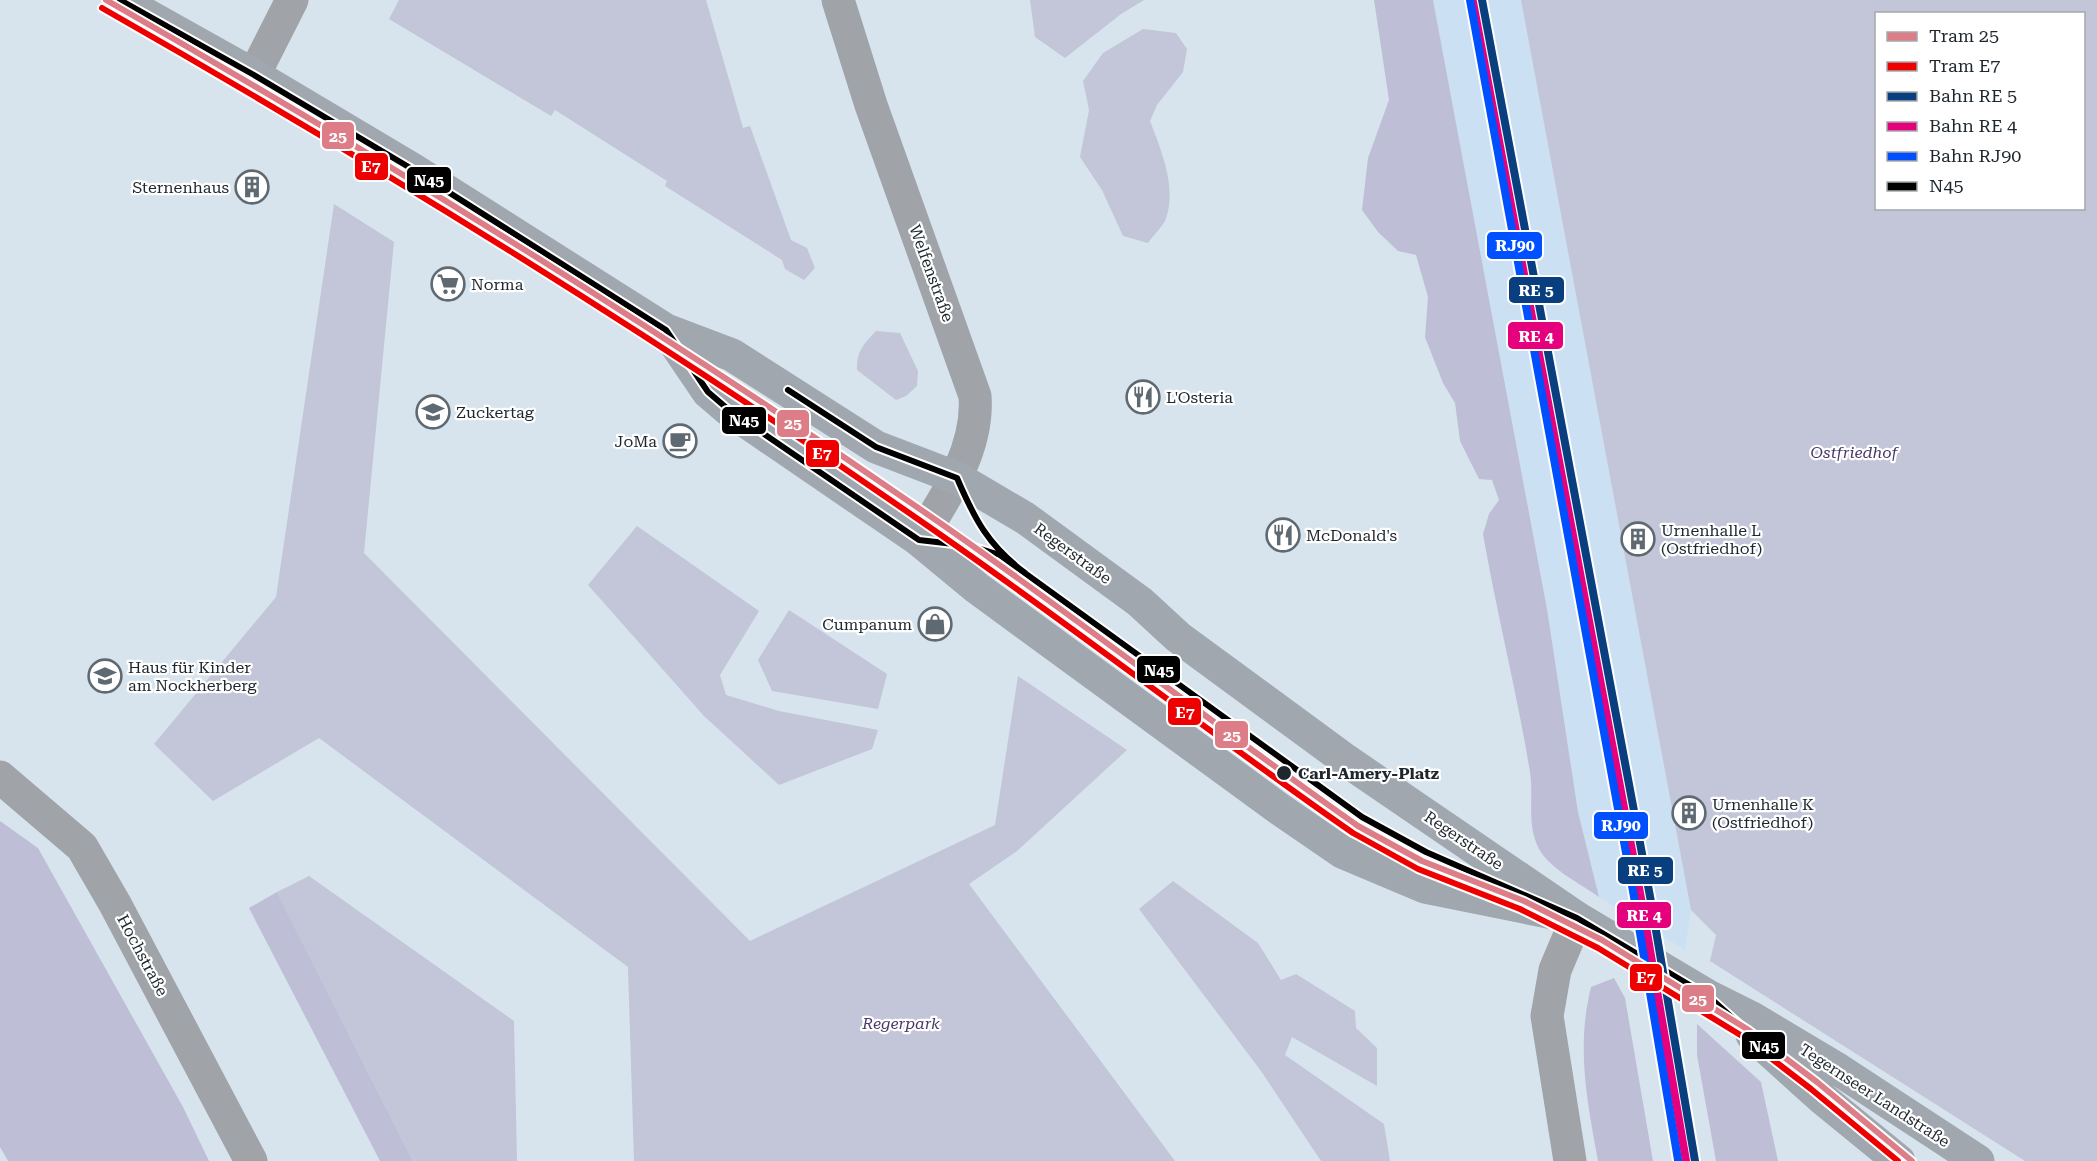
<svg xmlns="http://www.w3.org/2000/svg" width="2097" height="1161" font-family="'Roboto Serif',serif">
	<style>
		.built { fill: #cbe0f2 }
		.green { fill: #c3c5d8; fill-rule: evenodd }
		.forest { fill: #bebfd6 }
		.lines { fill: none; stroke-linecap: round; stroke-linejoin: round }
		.minor { stroke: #a0a3a8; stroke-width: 33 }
		.major { stroke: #a0a7ae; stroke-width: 33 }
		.bus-1-casing { stroke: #fff; stroke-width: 10 }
		.bus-1 { stroke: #000; stroke-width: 6 }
		.rail-1-casing { stroke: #fff; stroke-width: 12 }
		.rail-2-casing { stroke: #fff; stroke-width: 12 }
		.rail-3-casing { stroke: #fff; stroke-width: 12 }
		.rail-1 { stroke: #093f7f; stroke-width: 8 }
		.rail-2 { stroke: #e5007d; stroke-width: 8 }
		.rail-3 { stroke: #0050ff; stroke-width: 8 }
		.tram-1-casing { stroke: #fff; stroke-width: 10 }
		.tram-2-casing { stroke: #fff; stroke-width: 10 }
		.tram-1 { stroke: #dc7d87; stroke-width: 6 }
		.tram-2 { stroke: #e00; stroke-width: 6 }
		.stop-dot { fill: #1f272e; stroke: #fff; stroke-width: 2 }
		.labels { text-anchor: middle; stroke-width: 4.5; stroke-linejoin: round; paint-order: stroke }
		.poi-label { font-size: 16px; fill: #1f272e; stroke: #fff; text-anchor: start }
		.street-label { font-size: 16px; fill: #1f272e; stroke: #fff }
		.park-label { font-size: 16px; font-style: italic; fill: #483867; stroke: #fff }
		.stop-label { font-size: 16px; font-weight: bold; fill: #1f272e; stroke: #fff; text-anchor: start }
		.line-badge { stroke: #fff; stroke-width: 2 }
		.badge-label { font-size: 16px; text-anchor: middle; font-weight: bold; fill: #fff }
	</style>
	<rect width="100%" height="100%" fill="#d7e4ee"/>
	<!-- built -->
	<path class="built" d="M1433 0H1521L1691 910 1685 950 1599 897 1578 812 1547 609Z"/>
	<!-- green -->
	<path class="green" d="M399 0H706L743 128 750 126 791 240 807 248 815 268 804 280 785 269 782 260 665 186 667 181 555 110 551 116 389 19Z
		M1030 0H1144L1121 14 1065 58 1035 37Z
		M1521 0H2097V1161H2025L1710 961 1716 935 1691 910ZM1876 14H2084V208H1876Z
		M1143 29 1176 33 1187 49 1183 72 1157 105 1150 121C1161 150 1178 189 1165 221 1161 228 1153 236 1148 243L1123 236 1102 190 1080 157 1089 110 1083 81 1103 53Z
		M334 204 394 242 364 553 750 941 995 825 1018 676 1127 750 1017 851 969 884 1175 1161H634L628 967 319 738 213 801 154 744 276 597Z
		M876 331 900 333 918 371 917 386 906 396 896 400 857 370C856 352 864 343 876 331Z
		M637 526 759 611 720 675 726 695 779 711 878 730 872 749 779 785 704 716 588 585Z
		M789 610 887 674 878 709 772 691 758 660Z
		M309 876 514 1021 517 1161H413L277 892Z
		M1173 881 1258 943 1281 980 1296 974 1355 1011 1356 1028 1377 1048V1086L1292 1037 1285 1055 1384 1124 1390 1161H1321L1261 1071 1139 909Z"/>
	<!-- forest -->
	<path class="forest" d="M1374 0H1433L1547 609 1578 812 1599 897C1581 884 1550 869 1539 849 1526 824 1534 798 1530 772 1517 693 1497 614 1483 534L1489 514 1499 500 1492 480 1479 479 1460 441 1455 403 1443 383 1425 337 1428 297 1416 255 1398 251 1378 232 1362 210 1368 158 1389 100Z
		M0 821 38 848 183 1107 209 1161H8L0 1147Z
		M277 892 413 1161H380L249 908Z
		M1614 978 1625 998 1653 1161H1598C1587 1100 1576 1048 1591 987Z
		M1697 1024 1761 1082 1778 1161H1716L1697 1055Z"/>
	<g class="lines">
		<!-- minor -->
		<path class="minor" d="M838 0 871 105 975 396C979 449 946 497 919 540
			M254 75 292 0
			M0 777 82 847 115 904 251 1161
			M1570 1161 1547 1016 1555 970 1577 918"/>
		<!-- major -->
		<path class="major" d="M120 0 254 75 412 169 666 330 732 355 876 447 957 478 1025 518 1140 602 1178 637 1347 761 1577 918 1708 996 1752 1018 1839 1070 1978 1161
			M666 330 708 392 729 410 919 540 977 588 1278 808 1342 852 1425 887 1563 915
			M1752 1035 1823 1099 1899 1161"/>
		<defs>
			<path id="bus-1" d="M120 0 254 75 412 169 666 330 708 392 729 410 919 540 971 546 1000 555 1362 817 1426 852 1577 918 1708 996 1823 1099 1899 1161
				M788 390 876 447 957 478
				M957 478C975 520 988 545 1025 573"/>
		</defs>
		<!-- bus-1 casing -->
		<use href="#bus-1" class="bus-1-casing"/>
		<!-- bus-1 -->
		<use href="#bus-1" class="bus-1"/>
		<defs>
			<path id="rail-1" d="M1482 0 1652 907 1695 1161"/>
			<path id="rail-2" d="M1473 2 1643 909 1686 1161"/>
			<path id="rail-3" d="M1470 0 1633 891 1678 1160"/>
		</defs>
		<!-- rail-1 casing -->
		<use href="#rail-1" class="rail-1-casing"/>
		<!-- rail-2 casing -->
		<use href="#rail-2" class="rail-2-casing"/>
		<!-- rail-3 casing -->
		<use href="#rail-3" class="rail-3-casing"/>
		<!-- rail-1 -->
		<use href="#rail-1" class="rail-1"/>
		<!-- rail-2 -->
		<use href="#rail-2" class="rail-2"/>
		<!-- rail-3 -->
		<use href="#rail-3" class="rail-3"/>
		<defs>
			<path id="tram-1" d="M106 0C388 161 664 332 930 516 1075 616 1214 725 1358 826L1422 861 1524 901 1602 940 1747 1029 1817 1082 1912 1161"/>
			<path id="tram-2" d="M102 8C383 168 659 339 925 524 1070 624 1209 733 1353 833L1418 869 1520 909 1598 948 1742 1036 1811 1089 1898 1161"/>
		</defs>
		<!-- tram-1 casing -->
		<use href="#tram-1" class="tram-1-casing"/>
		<!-- tram-2 casing -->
		<use href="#tram-2" class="tram-2-casing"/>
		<!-- tram-1 -->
		<use href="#tram-1" class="tram-1"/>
		<!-- tram-2 -->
		<use href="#tram-2" class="tram-2"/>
	</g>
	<!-- icons -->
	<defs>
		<symbol id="building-ring" viewBox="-11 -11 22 22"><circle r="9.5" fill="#fff" stroke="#5f6971" stroke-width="1.5"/><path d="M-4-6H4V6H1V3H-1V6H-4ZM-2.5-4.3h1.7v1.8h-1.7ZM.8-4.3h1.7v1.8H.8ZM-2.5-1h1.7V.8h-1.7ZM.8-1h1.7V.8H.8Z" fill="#5f6971"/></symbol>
		<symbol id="supermarket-ring" viewBox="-11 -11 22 22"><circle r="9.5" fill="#fff" stroke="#5f6971" stroke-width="1.5"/><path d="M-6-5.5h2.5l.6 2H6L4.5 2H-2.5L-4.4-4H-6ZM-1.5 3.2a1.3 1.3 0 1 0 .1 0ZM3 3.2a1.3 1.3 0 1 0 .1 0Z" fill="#5f6971"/></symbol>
		<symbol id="restaurant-ring" viewBox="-11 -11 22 22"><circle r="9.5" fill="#fff" stroke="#5f6971" stroke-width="1.5"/><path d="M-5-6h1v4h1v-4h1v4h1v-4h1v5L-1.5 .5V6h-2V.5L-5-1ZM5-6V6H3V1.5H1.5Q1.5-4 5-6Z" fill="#5f6971"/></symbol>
		<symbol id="school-ring" viewBox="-11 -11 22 22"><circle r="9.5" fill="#fff" stroke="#5f6971" stroke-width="1.5"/><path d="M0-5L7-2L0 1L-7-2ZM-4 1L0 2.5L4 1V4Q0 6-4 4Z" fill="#5f6971"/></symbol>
		<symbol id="cafe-ring" viewBox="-11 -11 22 22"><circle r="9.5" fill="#fff" stroke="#5f6971" stroke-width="1.5"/><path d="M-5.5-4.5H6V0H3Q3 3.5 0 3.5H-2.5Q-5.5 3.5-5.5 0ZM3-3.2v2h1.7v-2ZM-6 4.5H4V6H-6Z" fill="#5f6971"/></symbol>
		<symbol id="shop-ring" viewBox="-11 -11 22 22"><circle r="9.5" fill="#fff" stroke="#5f6971" stroke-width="1.5"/><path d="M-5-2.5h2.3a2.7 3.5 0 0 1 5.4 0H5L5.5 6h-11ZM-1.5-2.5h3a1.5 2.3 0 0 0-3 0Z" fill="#5f6971"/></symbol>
	</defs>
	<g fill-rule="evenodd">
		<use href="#building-ring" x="233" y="168" width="38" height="38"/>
		<use href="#supermarket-ring" x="429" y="265" width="38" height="38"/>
		<use href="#restaurant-ring" x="1124" y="378" width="38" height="38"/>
		<use href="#school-ring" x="414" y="393" width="38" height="38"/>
		<use href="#cafe-ring" x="661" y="422" width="38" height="38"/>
		<use href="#restaurant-ring" x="1264" y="516" width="38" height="38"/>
		<use href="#building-ring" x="1619" y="520" width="38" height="38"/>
		<use href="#shop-ring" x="916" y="605" width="38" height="38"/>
		<use href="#school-ring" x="86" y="657" width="38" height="38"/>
		<use href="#building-ring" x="1670" y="794" width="38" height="38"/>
	</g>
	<!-- markers -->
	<circle class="stop-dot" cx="1284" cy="773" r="8"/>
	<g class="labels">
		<!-- poi labels -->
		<g class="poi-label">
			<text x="229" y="193" text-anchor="end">Sternenhaus</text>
			<text x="471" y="290">Norma</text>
			<text x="1166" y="403">L'Osteria</text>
			<text x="456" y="418">Zuckertag</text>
			<text x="657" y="447" text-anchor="end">JoMa</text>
			<text x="1661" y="536">Urnenhalle L<tspan x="1661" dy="18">(Ostfriedhof)</tspan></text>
			<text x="1306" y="541">McDonald's</text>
			<text x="912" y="630" text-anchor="end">Cumpanum</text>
			<text x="128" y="673">Haus für Kinder<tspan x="128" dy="18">am Nockherberg</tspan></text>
			<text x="1712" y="810">Urnenhalle K<tspan x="1712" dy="18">(Ostfriedhof)</tspan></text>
		</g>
		<!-- street labels -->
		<g class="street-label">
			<text transform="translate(932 273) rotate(70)" y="6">Welfenstraße</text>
			<text transform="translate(1073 553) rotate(36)" y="6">Regerstraße</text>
			<text transform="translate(1464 840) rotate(34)" y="6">Regerstraße</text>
			<text transform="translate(143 955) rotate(62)" y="6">Hochstraße</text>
			<text transform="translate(1875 1095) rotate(33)" y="6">Tegernseer Landstraße</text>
		</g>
		<!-- park labels -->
		<g class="park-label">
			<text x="1854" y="458">Ostfriedhof</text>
			<text x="901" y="1029">Regerpark</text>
		</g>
		<!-- stop labels -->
		<g class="stop-label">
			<text x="1298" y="779">Carl-Amery-Platz</text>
		</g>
	</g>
	<g class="line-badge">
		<rect x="321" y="121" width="34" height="29" rx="6" fill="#dc7d87"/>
		<rect x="354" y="152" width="35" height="29" rx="6" fill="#e00"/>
		<rect x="406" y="166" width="46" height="28" rx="6" fill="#000"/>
		<rect x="1486" y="231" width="57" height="29" rx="6" fill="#0050ff"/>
		<rect x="1508" y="276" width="57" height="28" rx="6" fill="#093f7f"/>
		<rect x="1507" y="321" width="57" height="29" rx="6" fill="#e5007d"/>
		<rect x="721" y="406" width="46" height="29" rx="6" fill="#000"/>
		<rect x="776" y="409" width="34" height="29" rx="6" fill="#dc7d87"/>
		<rect x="805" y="439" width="35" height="29" rx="6" fill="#e00"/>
		<rect x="1136" y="655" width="45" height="29" rx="6" fill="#000"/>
		<rect x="1167" y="697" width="35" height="29" rx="6" fill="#e00"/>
		<rect x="1214" y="720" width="35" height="29" rx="6" fill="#dc7d87"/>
		<rect x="1593" y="811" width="56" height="29" rx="6" fill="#0050ff"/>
		<rect x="1617" y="856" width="57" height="29" rx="6" fill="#093f7f"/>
		<rect x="1616" y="901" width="56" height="28" rx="6" fill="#e5007d"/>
		<rect x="1629" y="963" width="34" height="29" rx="6" fill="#e00"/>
		<rect x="1681" y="984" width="34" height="29" rx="6" fill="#dc7d87"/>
		<rect x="1741" y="1031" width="45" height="29" rx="6" fill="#000"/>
	</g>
	<g class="badge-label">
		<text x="338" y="142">25</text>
		<text x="371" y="172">E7</text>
		<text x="429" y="186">N45</text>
		<text x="1515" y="251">RJ90</text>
		<text x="1536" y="296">RE 5</text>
		<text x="1536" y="342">RE 4</text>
		<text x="744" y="426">N45</text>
		<text x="793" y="429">25</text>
		<text x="822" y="459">E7</text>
		<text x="1159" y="676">N45</text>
		<text x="1185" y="718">E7</text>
		<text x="1232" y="741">25</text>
		<text x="1621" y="831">RJ90</text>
		<text x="1645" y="876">RE 5</text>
		<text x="1644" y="921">RE 4</text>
		<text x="1646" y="983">E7</text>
		<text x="1698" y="1005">25</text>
		<text x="1764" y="1052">N45</text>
	</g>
	<!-- legend -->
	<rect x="1875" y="12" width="210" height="198" fill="#ffffff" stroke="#a5a9ab" stroke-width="1.5"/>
	<rect x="1887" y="32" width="30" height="9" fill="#dc7d87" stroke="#a5a9ab" stroke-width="1.5"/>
	<text x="1929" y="42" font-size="18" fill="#1f272e">Tram 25</text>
	<rect x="1887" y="62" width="30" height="9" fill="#ee0000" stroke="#a5a9ab" stroke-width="1.5"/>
	<text x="1929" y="72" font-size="18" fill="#1f272e">Tram E7</text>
	<rect x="1887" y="92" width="30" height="9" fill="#093f7f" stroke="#a5a9ab" stroke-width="1.5"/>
	<text x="1929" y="102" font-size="18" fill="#1f272e">Bahn RE 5</text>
	<rect x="1887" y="122" width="30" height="9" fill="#e5007d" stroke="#a5a9ab" stroke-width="1.5"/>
	<text x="1929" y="132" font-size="18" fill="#1f272e">Bahn RE 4</text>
	<rect x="1887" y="152" width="30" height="9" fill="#0050ff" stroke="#a5a9ab" stroke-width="1.5"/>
	<text x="1929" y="162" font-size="18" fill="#1f272e">Bahn RJ90</text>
	<rect x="1887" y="182" width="30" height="9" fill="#000000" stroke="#a5a9ab" stroke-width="1.5"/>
	<text x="1929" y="192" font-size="18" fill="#1f272e">N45</text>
</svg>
